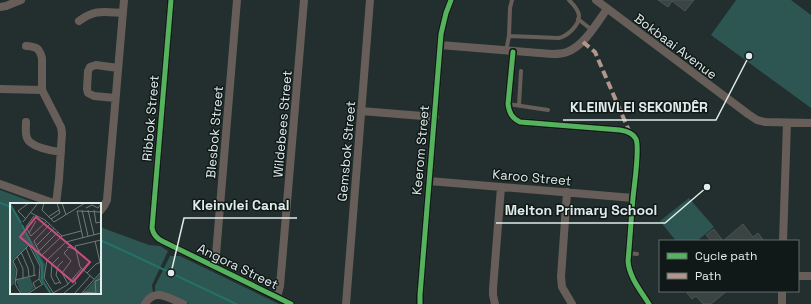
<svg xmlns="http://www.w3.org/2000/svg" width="811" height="304" font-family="'Space Grotesk',sans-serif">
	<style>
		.green { fill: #2d5551 }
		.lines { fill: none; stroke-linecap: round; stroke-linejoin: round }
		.stream { stroke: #257069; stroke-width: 2 }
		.building { fill: #3a4443; stroke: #4a5453 }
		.service { stroke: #675e59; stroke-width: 4 }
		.minor { stroke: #675e59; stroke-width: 8 }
		.quiet { stroke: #b2968c; stroke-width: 4; stroke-dasharray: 8 4; stroke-linecap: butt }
		.cycleway-casing { stroke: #101918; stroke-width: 8 }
		.cycleway { stroke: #56b35d; stroke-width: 5 }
		.labels { text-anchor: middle; stroke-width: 3; stroke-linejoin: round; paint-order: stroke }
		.street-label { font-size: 13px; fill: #dfecea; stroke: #101918 }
		.inset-river { fill: none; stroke: #257069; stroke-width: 2 }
		.inset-road { fill: none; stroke: #6e7b79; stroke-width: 1 }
		.view { fill: #c94d7f; fill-opacity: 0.15; stroke: #c94d7f; stroke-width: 2 }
		.inset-edge { fill: none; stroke: #dfecea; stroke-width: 2 }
		.leader { fill: none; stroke: #dfecea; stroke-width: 1.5 }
		.callout-dot { fill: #dfecea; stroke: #101918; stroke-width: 1.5 }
		.callout-label { font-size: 14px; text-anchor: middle; font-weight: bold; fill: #dfecea; stroke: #101918; stroke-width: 3; stroke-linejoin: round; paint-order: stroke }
	</style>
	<rect width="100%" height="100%" fill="#232f2e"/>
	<!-- green -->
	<path class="green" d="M736 0H791L811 15V108L711 35Z
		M0 190 38 204H11V293H100V227L149 245 160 246 168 251 152 285 153 293 142 304H0Z
		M689 198 714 227 697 241H676L660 221Z
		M170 256H180L279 304H189L165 292H155V286Z"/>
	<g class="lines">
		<!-- stream -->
		<path class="stream" d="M0 203 11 207
			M100 240 135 256 236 304"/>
	</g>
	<!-- building -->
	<path class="building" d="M658 0H694L685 11 672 1 668 7Z
		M743 224 753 237 758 233 764 241H711L706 235 714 229 723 241Z
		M690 291H727L711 304H703L696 296 692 299 687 293Z"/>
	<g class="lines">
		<!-- service -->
		<path class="service" d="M578 19 592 30
			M509 36 559 38C567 36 579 26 579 16 579 10 573 4 569 0
			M506 51 509 36 510 8 512 0
			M508 104 548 110
			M519 105 521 71
			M629 253 637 254"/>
		<!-- minor -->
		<path class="minor" d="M171 0 152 228C153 234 156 238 162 241L291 304
			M596 0 748 114 757 120 765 122 811 123
			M0 7 6 6 21 0
			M79 21C95 9 104 12 123 13
			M440 45 552 54C557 54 562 54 567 52 584 46 597 23 607 9
			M26 46C36 47 39 47 42 58V90L61 127 62 133 59 179 56 204
			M513 52 508 104C509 113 512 118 520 122L620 130C627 131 633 133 636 139 640 149 634 186 633 198 631 219 630 240 628 261 629 277 641 291 649 304
			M0 89 42 90
			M115 98 94 96 88 93 87 89 88 71 90 67 96 65 118 68
			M361 111 435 117
			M26 122C26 127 25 133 27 138 30 147 52 151 61 152
			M429 181 633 198
			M0 184 56 204
			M567 192 561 277 562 287 572 304
			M100 211 104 206 107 200 124 0
			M783 241 787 123
			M215 267 237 0
			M798 276H811
			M277 297 280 286 304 0
			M145 304C155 287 169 298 183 304
			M346 304 370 0
			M420 304V295L441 34 446 13 451 0
			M495 304 493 295V289L501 187
			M782 304V291"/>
		<!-- quiet -->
		<path class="quiet" d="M583 42 595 52 630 133"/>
		<defs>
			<path id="cycleway" d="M171 0 152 228C153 234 156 238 162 241L291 304
				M513 52 508 104C509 113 512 118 520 122L620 130C627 131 633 133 636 139 640 149 634 186 633 198 631 219 630 240 628 261 629 277 641 291 649 304
				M420 304V295L441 34 446 13 451 0"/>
		</defs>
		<!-- cycleway casing -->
		<use href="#cycleway" class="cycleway-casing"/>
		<!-- cycleway -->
		<use href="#cycleway" class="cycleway"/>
	</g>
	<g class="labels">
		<!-- street labels -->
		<g class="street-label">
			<text transform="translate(676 46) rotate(37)" y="5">Bokbaai Avenue</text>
			<text transform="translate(150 118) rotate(-85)" y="5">Ribbok Street</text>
			<text transform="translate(282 124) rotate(-85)" y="5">Wildebees Street</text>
			<text transform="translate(214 132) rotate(-85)" y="5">Blesbok Street</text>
			<text transform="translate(420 150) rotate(-85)" y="5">Keerom Street</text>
			<text transform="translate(346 151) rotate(-85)" y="5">Gemsbok Street</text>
			<text transform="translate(532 177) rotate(5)" y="5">Karoo Street</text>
			<text transform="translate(238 266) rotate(26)" y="5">Angora Street</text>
		</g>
	</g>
	<!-- overview -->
	<g transform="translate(10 203)">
		<rect width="91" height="91" fill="#232f2e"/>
		<path d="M0 0 35 61 33 81 30 76 31 64 20 41 3 57 6 68 4 81 0 84ZM91 70V91H73ZM20 74 24 85 16 91H11L6 77Z" fill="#2d5551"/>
		<path class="inset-river" d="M0 1 11 20M12 22 32 62V77L41 91"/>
		<path class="inset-road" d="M34 0 32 7 44 19 75 0M52 0 56 12M76 5 82 2 88 5 91 1M72 7 78 33M78 7 84 32M84 7 86 20 91 19M21 10 35 17 52 33M24 13 16 24 21 33 37 18M38 14 49 7M16 16 8 8 19 0M41 16 50 10 47 0M13 19 28 0M40 21 24 38 31 53 52 33 71 28M19 30 26 18M73 35 67 8 91 9M85 38 90 59M26 43 44 25M16 45 24 64V73M57 45 61 42 64 46 58 44M58 46 54 50 61 58 52 70 58 81M11 49 18 65 19 74M28 49 48 29M7 53 13 66V76M49 54 42 61 41 73 45 81 50 79M77 70 86 61 91 59M84 76 70 64 65 43 91 37M5 77 26 72M51 81 46 72 48 63 53 58M26 86 23 80 29 76M73 89 86 90 85 78 91 76M43 90 57 82 72 65M11 91 5 81 7 67 3 58 19 42 30 63 29 76 32 81M17 91 33 81M44 91 34 75 37 57 56 39 91 30M53 91 66 80 63 75M64 91 80 73M71 91 91 69"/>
		<path class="view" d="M26 14 80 59 63 79 10 34Z"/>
		<rect width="91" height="91" class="inset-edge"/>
	</g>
	<!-- callouts -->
	<path class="leader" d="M749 56L716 120H563M171 273L184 218H297M707 187L665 223H496"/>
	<g class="callout-dot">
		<circle cx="749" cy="56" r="4"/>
		<circle cx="171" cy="273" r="4"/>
		<circle cx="707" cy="187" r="4"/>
	</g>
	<g class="callout-label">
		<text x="639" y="112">KLEINVLEI SEKONDÊR</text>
		<text x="241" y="210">Kleinvlei Canal</text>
		<text x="581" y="215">Melton Primary School</text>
	</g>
	<!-- legend -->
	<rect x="659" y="240" width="140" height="52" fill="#101918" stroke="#636d6c"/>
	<rect x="667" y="253" width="20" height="6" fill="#56b35d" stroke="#636d6c"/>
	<text x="695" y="260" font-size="12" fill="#dfecea">Cycle path</text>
	<rect x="667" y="273" width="20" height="6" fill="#b2968c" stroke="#636d6c"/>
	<text x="695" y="280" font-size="12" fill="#dfecea">Path</text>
</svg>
